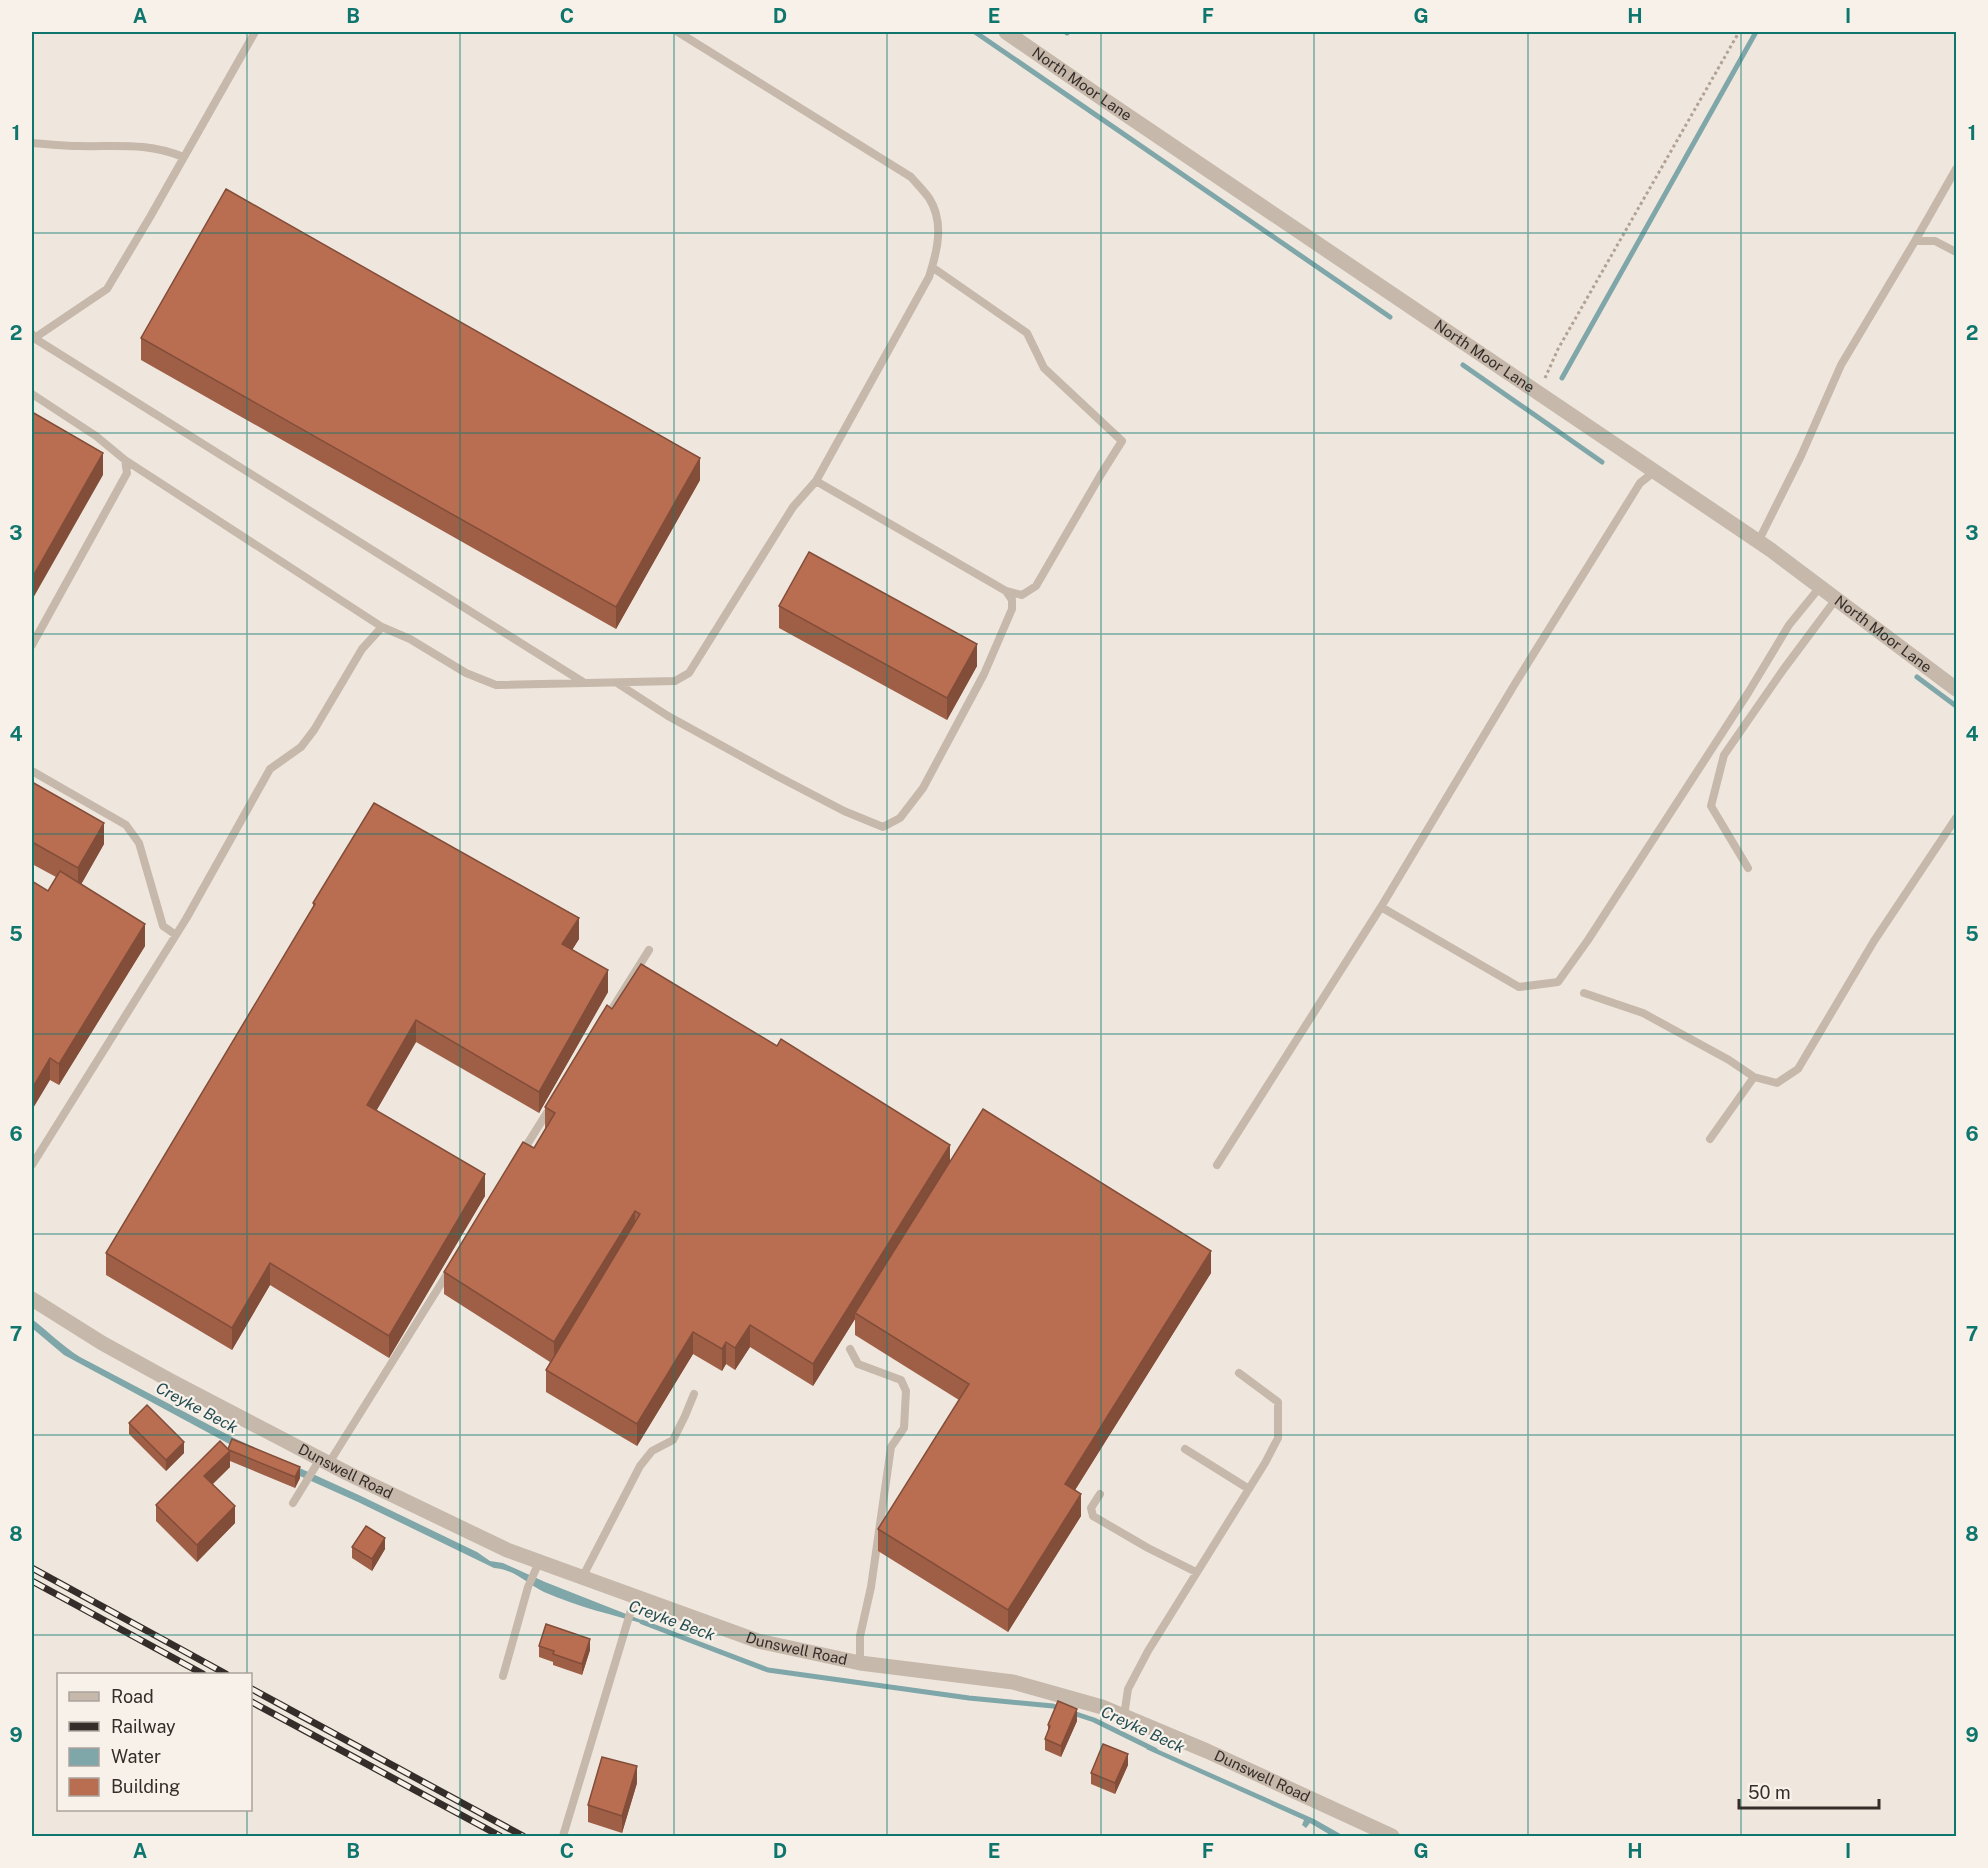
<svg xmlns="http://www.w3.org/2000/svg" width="1988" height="1868" font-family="'Public Sans',sans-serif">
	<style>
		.water { fill: #7fa6a9 }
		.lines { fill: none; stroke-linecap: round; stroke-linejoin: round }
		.stream { stroke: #7fa6a9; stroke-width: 5 }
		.path { stroke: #b2a295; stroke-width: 3; stroke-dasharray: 3 3; stroke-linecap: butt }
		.lane { stroke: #c6b8aa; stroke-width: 8 }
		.street { stroke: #c6b8aa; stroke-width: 15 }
		.rail-casing { stroke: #352d29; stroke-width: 7 }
		.rail { stroke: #f8f1e9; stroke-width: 4.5; stroke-dasharray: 14; stroke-linecap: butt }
		.wall { fill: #9f5f47 }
		.shaded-wall { fill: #824d39 }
		.building { fill: #b96e52; stroke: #824d39; stroke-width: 1.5 }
		.grid { fill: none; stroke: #0f766e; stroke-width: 1.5; stroke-opacity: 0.55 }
		.labels { text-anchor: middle; stroke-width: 4.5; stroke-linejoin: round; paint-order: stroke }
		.street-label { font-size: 15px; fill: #352d29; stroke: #f8f1e9 }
		.water-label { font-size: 16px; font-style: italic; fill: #234d52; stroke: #f8f1e9 }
		.neatline { fill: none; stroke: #0f766e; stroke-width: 2 }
		.grid-label { font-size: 20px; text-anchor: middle; font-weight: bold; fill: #0f766e }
	</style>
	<rect width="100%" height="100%" fill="#efe7dd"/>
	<!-- water -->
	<path class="water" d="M32 1319C48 1331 62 1346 80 1357L236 1439 361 1496 477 1552 490 1561 503 1563 545 1582 649 1623 648 1625C613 1615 578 1607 544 1592 527 1584 514 1569 494 1568L358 1502 233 1446 64 1355 32 1328Z
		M1150 1746 1314 1819 1344 1836H1332L1310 1823 1306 1828 1302 1825 1304 1820 1146 1749Z"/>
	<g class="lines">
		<!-- stream -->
		<path class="stream" d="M975 32 1390 317
			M1067 33V32
			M1463 365 1602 462
			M1562 378 1756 32
			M1917 677 1956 706
			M642 1622 768 1670 969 1698 1053 1706 1062 1709
			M1070 1712 1094 1720 1155 1750"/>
		<!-- path -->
		<path class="path" d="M1545 378 1558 349 1739 32"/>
		<!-- lane -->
		<path class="lane" d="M32 143C47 144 62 146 78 146 116 147 147 142 183 157
			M1915 241 1956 169
			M932 267 1027 333 1044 368 1122 441 1100 476 1036 586 1022 595 1006 591
			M32 334 34 338 583 682
			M33 339 107 289 150 217 255 32
			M32 394 96 436 125 460 127 473 32 645
			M125 460 382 627
			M1758 542 1801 456 1841 365 1915 241H1935L1956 252
			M617 683 668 716 777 776 844 811 883 827 900 818 923 788 984 674 1012 609V600L1006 591 816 481
			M32 771 126 825 139 843 163 926 176 935
			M1748 868 1711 806 1724 755 1783 670 1836 599
			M1381 907 1519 987 1558 982 1588 940 1748 693 1789 625 1820 587
			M1584 993 1643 1013 1729 1060 1754 1077
			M612 1009 649 950
			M1710 1139 1754 1077 1777 1083 1798 1069 1874 941 1956 818
			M523 1151 550 1108
			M32 1165 186 919 270 769 301 747 314 730 362 649 382 627 410 639 466 673 496 685 675 681 689 673 781 526 793 507 816 481 929 277C937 252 945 223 929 198 924 191 917 184 911 177L678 32
			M1217 1165 1381 907 1516 682 1640 483 1654 472
			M850 1349 858 1364 901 1380 906 1391 904 1428 891 1447 871 1587 860 1636V1663
			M1185 1449 1249 1489
			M329 1463 449 1271
			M1100 1494 1091 1508 1093 1516 1148 1548 1196 1572
			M293 1503 320 1459
			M582 1578 640 1466 652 1451 673 1440 685 1416 694 1394
			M503 1676 528 1587 539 1562
			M1124 1716 1128 1689 1148 1651 1265 1463 1278 1438V1402L1239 1373
			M563 1836 635 1597"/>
		<!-- street -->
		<g class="street">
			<path id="s1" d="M1006 32 1106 101 1771 550 1956 689"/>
			<path id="s2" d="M32 1299 102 1343 171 1381 347 1473 507 1550 758 1641 860 1663 1013 1682 1102 1707 1207 1751 1392 1836"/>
		</g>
		<defs>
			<path id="rail" d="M32 1568 226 1674
				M32 1581 203 1674
				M250 1688 523 1836
				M250 1701 500 1836"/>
		</defs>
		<!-- rail casing -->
		<use href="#rail" class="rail-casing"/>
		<!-- rail -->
		<use href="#rail" class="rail"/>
	</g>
	<!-- wall -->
	<path class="wall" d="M141 338 700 480 616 629 141 360Z
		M779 606 977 666 947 720 779 628Z
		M32 782 104 844 81 884 145 946 59 1085 50 1080 48 891 56 877 32 864Z
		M313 903 579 939 572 950 608 992 539 1113 416 1042 376 1111 485 1196 389 1358 270 1285 232 1350 106 1275V1253L313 908Z
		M612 1009 950 1161 1211 1273 1075 1490 1081 1516 1008 1632 878 1551V1529L959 1400 855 1335V1319L813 1386 750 1347 735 1370 726 1364 722 1371 693 1354 637 1446 546 1392V1370L550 1362 444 1294V1272L534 1148 545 1129V1107Z
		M129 1423 184 1453 166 1471 129 1434Z
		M228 1449 300 1478 295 1488 230 1461V1467L213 1484 235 1523 197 1562 156 1521V1505Z
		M352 1547 385 1549 372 1571 352 1558Z
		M539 1646 590 1650 582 1675 553 1665V1662L539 1657Z
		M1077 1721 1061 1757 1045 1750V1739L1048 1733V1725Z
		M1128 1765 1115 1794 1091 1784V1773Z
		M637 1783 622 1833 588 1822V1805Z"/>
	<!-- shaded-wall -->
	<path class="shaded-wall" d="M103 453V475L32 600V578Z
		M700 458V480L616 629V607Z
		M977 644V666L947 720V698Z
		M104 823V844L78 890V868Z
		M579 918V939L562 966V944Z
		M145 924V946L59 1085V1064Z
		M608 970V992L539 1113V1092Z
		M416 1020V1042L367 1127V1105Z
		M50 1058V1080L32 1110V1089Z
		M950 1145V1166L855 1313V1319L813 1386V1364Z
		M485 1174V1196L389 1358V1336Z
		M635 1211V1232L554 1364V1342Z
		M1211 1251V1273L1065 1506V1484Z
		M270 1263V1285L232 1350V1328Z
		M750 1325V1347L735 1370V1348Z
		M693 1332V1354L637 1446V1424Z
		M726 1342V1364L722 1371V1349Z
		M184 1442V1453L166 1471V1460Z
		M230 1451V1467L204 1492V1476Z
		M300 1467V1478L295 1488V1477Z
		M1081 1494V1516L1008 1632V1610Z
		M235 1506V1523L197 1562V1545Z
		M385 1538V1549L372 1571V1559Z
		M590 1639V1650L582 1675V1664Z
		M1077 1709V1721L1061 1757V1746Z
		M1128 1754V1765L1115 1794V1783Z
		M637 1766V1783L622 1833V1816Z"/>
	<!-- building -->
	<path class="building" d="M226 189 700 458 616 607 141 338Z
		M32 412 103 453 32 578Z
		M809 552 977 644 947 698 779 606Z
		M32 782 104 823 78 868 32 842Z
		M374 803 579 918 562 944 608 970 539 1092 416 1020 367 1105 485 1174 389 1336 270 1263 232 1328 106 1253 315 904 313 903Z
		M60 871 145 924 59 1064 50 1058 32 1089V881L48 891Z
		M641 964 777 1046 781 1039 950 1145 813 1364 750 1325 735 1348 726 1342 722 1349 693 1332 637 1424 546 1370 640 1214 635 1211 554 1342 444 1272 523 1142 534 1148 555 1113 545 1107 607 1005 612 1009Z
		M983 1109 1211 1251 1065 1484 1081 1494 1008 1610 878 1529 969 1384 855 1313Z
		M147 1405 184 1442 166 1460 129 1423Z
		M232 1439 300 1467 295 1477 229 1450 228 1449Z
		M220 1441 230 1451 204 1476 235 1506 197 1545 156 1505Z
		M366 1526 385 1538 372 1559 352 1547Z
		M546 1624 590 1639 582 1664 553 1654 554 1651 539 1646Z
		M1058 1701 1077 1709 1061 1746 1045 1739 1050 1726 1048 1725Z
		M1103 1744 1128 1754 1115 1783 1091 1773Z
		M602 1757 637 1766 622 1816 588 1805Z"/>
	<!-- grid -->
	<path class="grid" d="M247 32V1674M460 32V1836M674 32V1836M887 32V1836M1101 32V1836M1314 32V1836M1528 32V1836M1741 32V1836M32 233H1956M32 433H1956M32 634H1956M32 834H1956M32 1034H1956M32 1234H1956M32 1435H1956M32 1635H1956M247 1810V1836"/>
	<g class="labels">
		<!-- street labels -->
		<g class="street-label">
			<text dy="5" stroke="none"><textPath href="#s1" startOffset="92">North Moor Lane</textPath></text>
			<text dy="5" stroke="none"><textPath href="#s1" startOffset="578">North Moor Lane</textPath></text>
			<text dy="5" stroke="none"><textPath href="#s1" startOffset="1064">North Moor Lane</textPath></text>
			<text dy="5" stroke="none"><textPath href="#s2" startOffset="358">Dunswell Road</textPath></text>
			<text dy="5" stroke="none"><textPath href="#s2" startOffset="844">Dunswell Road</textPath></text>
			<text dy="5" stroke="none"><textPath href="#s2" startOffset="1330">Dunswell Road</textPath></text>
		</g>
		<!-- water labels -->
		<g class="water-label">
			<text transform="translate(197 1407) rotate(28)" y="6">Creyke Beck</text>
			<text transform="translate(672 1620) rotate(20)" y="6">Creyke Beck</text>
			<text transform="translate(1143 1729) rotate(25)" y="6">Creyke Beck</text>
		</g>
	</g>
	<!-- border -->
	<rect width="1988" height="1868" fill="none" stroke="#f8f1e9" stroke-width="66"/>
	<!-- legend -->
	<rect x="57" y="1673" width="195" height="138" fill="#f8f1e9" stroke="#aaa39c" stroke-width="1.5"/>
	<rect x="69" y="1692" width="30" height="9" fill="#c6b8aa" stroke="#aaa39c" stroke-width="1.5"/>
	<text x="111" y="1703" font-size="18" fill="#352d29">Road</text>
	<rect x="69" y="1722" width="30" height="9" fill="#352d29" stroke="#aaa39c" stroke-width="1.5"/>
	<text x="111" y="1733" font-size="18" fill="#352d29">Railway</text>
	<rect x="69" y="1748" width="30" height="18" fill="#7fa6a9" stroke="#aaa39c" stroke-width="1.5"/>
	<text x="111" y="1763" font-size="18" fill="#352d29">Water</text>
	<rect x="69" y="1778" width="30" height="18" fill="#b96e52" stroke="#aaa39c" stroke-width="1.5"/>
	<text x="111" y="1793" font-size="18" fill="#352d29">Building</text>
	<!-- scale -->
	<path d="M1739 1799v9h140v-9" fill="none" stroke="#352d29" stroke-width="3"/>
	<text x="1748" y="1799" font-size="18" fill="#352d29" stroke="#f8f1e9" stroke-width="4.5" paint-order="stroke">50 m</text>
	<rect x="33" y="33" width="1922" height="1802" class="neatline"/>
	<g class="grid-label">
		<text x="140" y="23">A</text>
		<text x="353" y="23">B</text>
		<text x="567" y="23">C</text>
		<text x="780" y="23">D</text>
		<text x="994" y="23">E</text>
		<text x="1208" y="23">F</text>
		<text x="1421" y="23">G</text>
		<text x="1635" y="23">H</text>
		<text x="1848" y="23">I</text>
		<text x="16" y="140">1</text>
		<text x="1972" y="140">1</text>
		<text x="16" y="340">2</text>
		<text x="1972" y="340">2</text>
		<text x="16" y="540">3</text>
		<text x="1972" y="540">3</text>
		<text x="16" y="741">4</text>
		<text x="1972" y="741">4</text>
		<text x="16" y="941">5</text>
		<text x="1972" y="941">5</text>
		<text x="16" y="1141">6</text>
		<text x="1972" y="1141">6</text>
		<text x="16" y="1341">7</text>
		<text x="1972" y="1341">7</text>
		<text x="16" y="1541">8</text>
		<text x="1972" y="1541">8</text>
		<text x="16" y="1742">9</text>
		<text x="1972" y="1742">9</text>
		<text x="140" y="1858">A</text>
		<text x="353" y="1858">B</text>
		<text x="567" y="1858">C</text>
		<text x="780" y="1858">D</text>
		<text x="994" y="1858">E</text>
		<text x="1208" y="1858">F</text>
		<text x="1421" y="1858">G</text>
		<text x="1635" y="1858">H</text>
		<text x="1848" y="1858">I</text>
	</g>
</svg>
